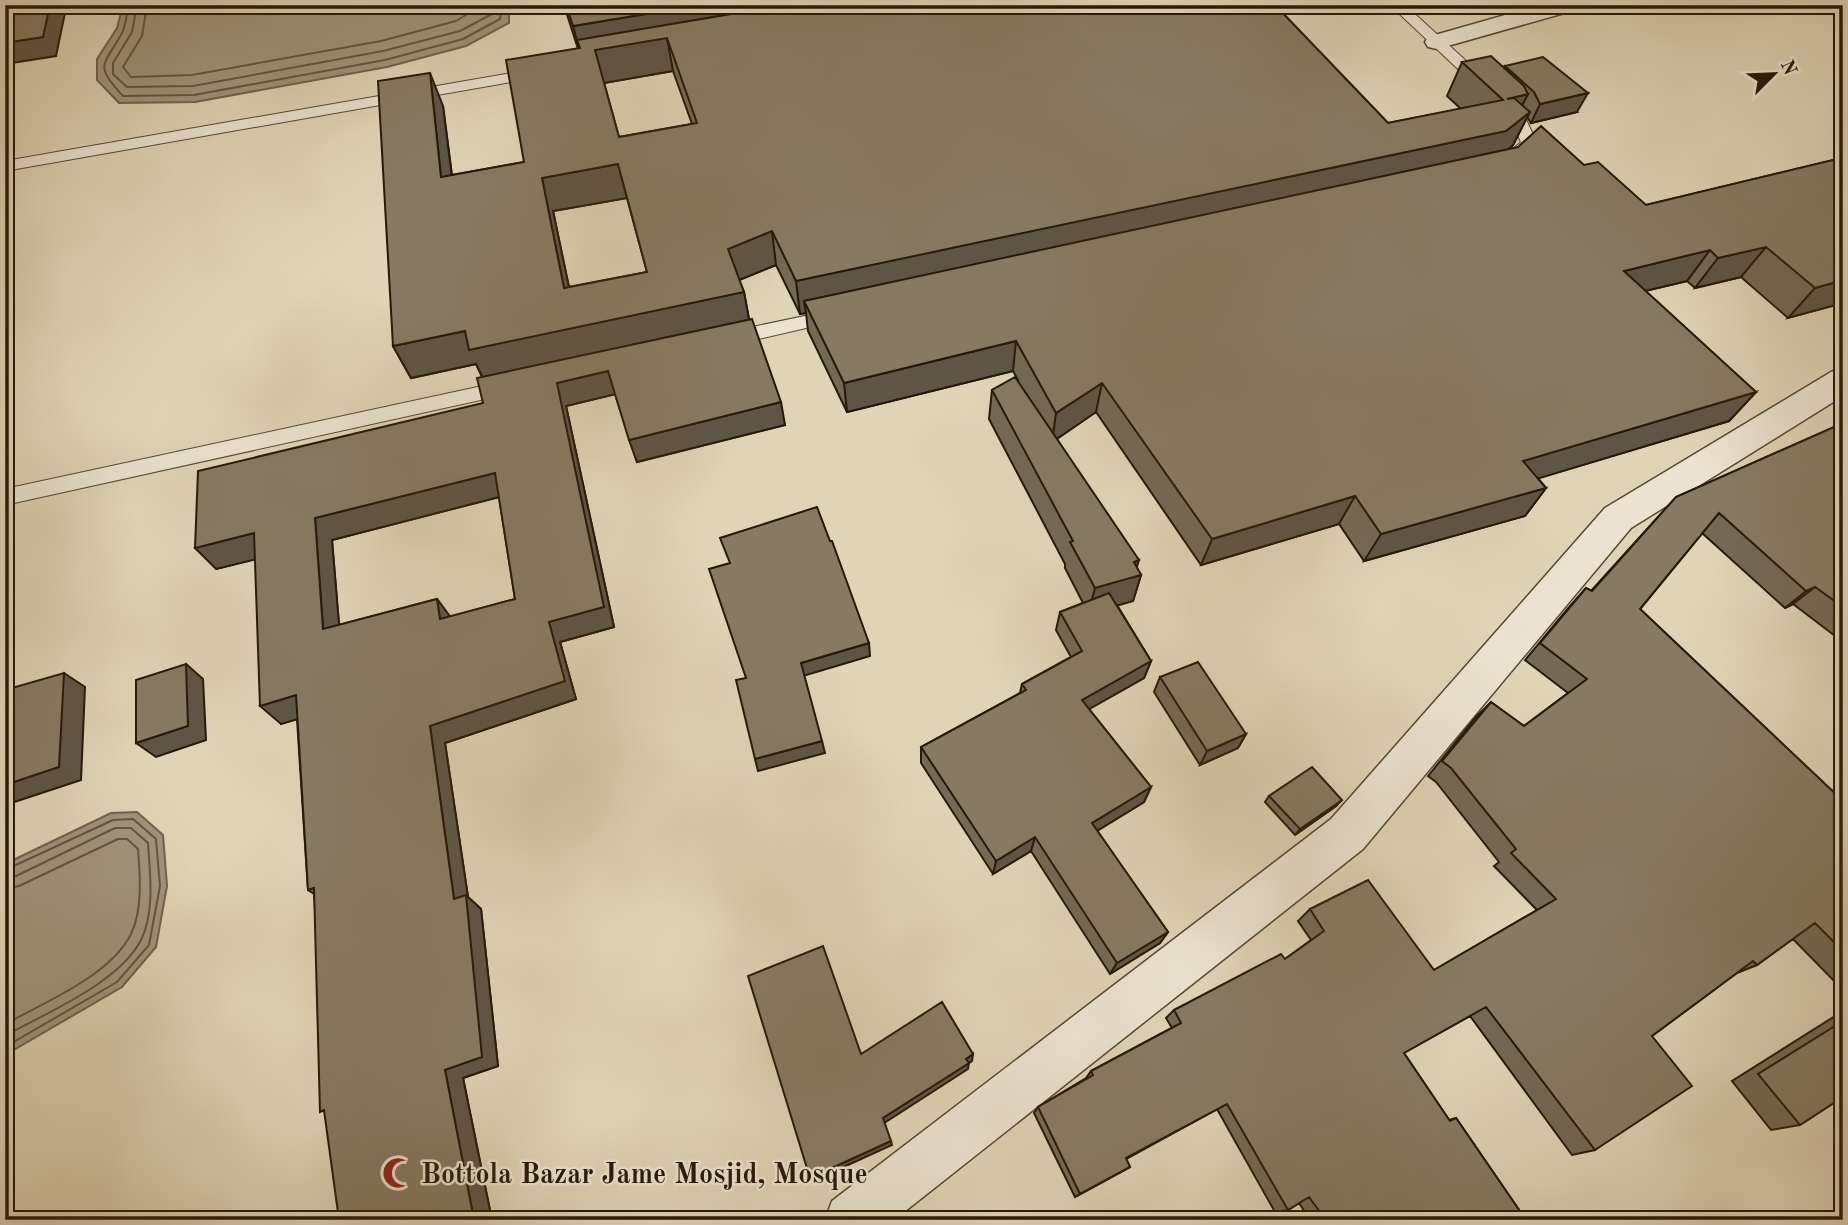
<svg xmlns="http://www.w3.org/2000/svg" width="1848" height="1225" font-family="'Old Standard TT',serif">
	<style>
		.water { fill: #a0947c; stroke: #6f634e; stroke-width: 2 }
		.lines { fill: none; stroke-linecap: round; stroke-linejoin: round }
		.shore { stroke: #625642; stroke-width: 2 }
		.service-casing { stroke: #544834; stroke-width: 2 }
		.minor-casing { stroke: #544834; stroke-width: 3 }
		.service { fill: #ebe3d0; fill-rule: evenodd }
		.minor { fill: #ebe3d0; fill-rule: evenodd }
		.wall { fill: #736955; stroke: #251909; stroke-width: 2; fill-rule: evenodd }
		.shaded-wall { fill: #5e5545; stroke: #251909; stroke-width: 2 }
		.building { fill: #867a63; stroke: #251909; stroke-width: 2; fill-rule: evenodd }
		.labels { text-anchor: middle; stroke-width: 5; stroke-linejoin: round; paint-order: stroke }
		.near-poi-label { font-size: 28px; font-weight: bold; fill: #251909; stroke: #ebe3d0; text-anchor: start }
	</style>
	<rect width="100%" height="100%" fill="#e0d4b7"/>
	<filter id="stains"><feTurbulence type="fractalNoise" baseFrequency=".00286" numOctaves="4"/><feColorMatrix values="0 0 0 0 .2 0 0 0 0 .09 0 0 0 0 .02 0 0 0 .5 -.17"/></filter>
	<radialGradient id="worn" r=".72"><stop offset=".6" stop-color="#630" stop-opacity="0"/><stop offset="1" stop-color="#630" stop-opacity=".3"/></radialGradient>
	<!-- water -->
	<path class="water" d="M123 5H509V23L466 46 387 67 195 102 119 103 97 80V59L117 28Z
		M137 812 163 835 167 886 156 947 122 987 5 1055V864L111 813Z"/>
	<g class="lines">
		<!-- shore -->
		<path class="shore" d="M128 5C127 14 126 25 122 33 104 66 93 64 123 96L194 95 385 60 463 39 500 19 502 5
			M137 5 132 32 113 63V74L127 87 193 86 383 51 460 31 492 14 493 5
			M147 5 142 36 123 67 131 77 192 75 381 41 456 21 482 5
			M5 870 113 820 133 819 156 839 160 886 149 945 117 982 5 1047
			M5 878 14 877 115 828H131L148 843C150 873 155 912 141 940 119 983 46 1013 5 1036
			M5 889 19 886 118 839H127L138 849C140 876 143 909 131 934 111 975 44 1003 5 1024"/>
		<defs>
			<path id="service" d="M1390 5H1405L1523 113 1537 143 1535 146 1516 162H1504L1502 159 1521 142 1510 118Z
				M540 68 548 73 545 76 5 171V161Z
				M838 309 845 311 847 315 845 319 728 346 721 344 719 339 721 334 728 332Z
				M510 380 517 382 520 387 517 392 5 505V489Z"/>
			<path id="minor" d="M1540 5H1579L1575 10 1437 49 1428 47 1425 42 1428 37Z
				M1843 368V396L1631 528 1363 849 894 1220H825L832 1201 1331 819 1605 508 1831 372Z"/>
		</defs>
		<!-- service casing -->
		<use href="#service" class="service-casing"/>
		<!-- minor casing -->
		<use href="#minor" class="minor-casing"/>
		<!-- service -->
		<use href="#service" class="service"/>
		<!-- minor -->
		<use href="#minor" class="minor"/>
	</g>
	<!-- wall -->
	<path class="wall" d="M564 5H1275L1388 123 1461 109 1447 96 1462 62 1504 68 1505 66 1577 112 1531 123 1527 117 1513 145 1508 149 1584 165 1646 205 1833 160 1843 303 1788 318 1741 277 1695 288 1687 281 1645 291 1756 392 1729 421 1538 478 1546 488 1525 516 1364 561 1339 524 1201 565 1096 412 1057 439 1141 575 1133 601 1117 605 1151 661 1144 678 1089 709 1151 787 1144 802 1097 831 1168 932 1160 943 1110 974 1031 851 993 874 921 763V747L1020 693 1022 684 1071 657 1056 630 1060 612 1083 603 1065 568V564L989 419 992 390 1018 380 1013 371 847 412 808 331 806 313 800 314 776 265 739 280 744 292 749 319 785 425 637 462 615 394 566 406 614 627 560 642 576 699 445 743 468 897 481 909 498 1066 463 1078 492 1220H339L314 894 308 890 297 719 281 724 255 559 216 569 483 403 482 377 476 364 411 378 393 346 443 106 452 175 524 162 578 49ZM673 71 692 124 619 137 604 83ZM627 198 647 272 569 287 553 211ZM499 497 515 599 450 617 437 599 339 625 332 540Z
		M1475 5H1509L1482 11Z
		M1843 423V642L1793 604 1785 608 1702 533 1640 609 1843 801V990L1793 939 1757 965 1737 973 1652 1036 1595 1150 1572 1155 1470 1016 1404 1053 1449 1120 1456 1118 1526 1220H1310L1299 1203 1288 1210 1275 1212 1217 1109 1126 1159 1130 1167 1075 1197 1034 1113 1038 1107 1086 1078 1091 1071 1172 1028 1166 1018 1174 1010 1285 959 1311 940 1298 921 1310 909 1434 970 1537 910 1494 866 1499 862 1436 782 1428 776 1476 717 1491 702 1524 726 1568 693 1525 660 1570 606 1586 588 1591 591 1676 497Z
		M1160 677 1246 734 1238 748 1200 765 1154 692Z
		M1269 796 1336 806 1295 835 1265 802Z
		M1843 1011V1097L1800 1125 1771 1130 1732 1081Z"/>
	<!-- shaded-wall -->
	<path class="shaded-wall" d="M50 5H65L66 8 56 56 5 64V43Z
		M700 5H897L667 38 673 71 604 83 582 59 573 26Z
		M1485 5H1509L1482 11Z
		M430 73 443 106 456 210 441 177Z
		M1588 93 1577 112 1531 123 1540 104Z
		M1528 94 1512 126 1530 112 1513 145 1489 165 804 301 806 313 800 314 796 281Z
		M618 164 627 198 553 211 576 321 564 288 542 178Z
		M772 231 776 265 734 282 728 249Z
		M1766 247 1741 277 1695 288 1718 258Z
		M1710 250 1687 281 1603 301 1624 271Z
		M1843 280V303L1788 318 1815 288Z
		M744 292 750 325 485 382 476 364 411 378 393 346 465 331Z
		M1016 341 1013 371 847 412 844 383Z
		M608 371 616 394 566 406 614 627 560 642 576 699 445 743 468 897 481 909 498 1066 463 1078 492 1220H474L445 1070 454 899 430 726 549 622 557 383Z
		M1102 383 1096 412 1052 442 1056 413Z
		M1756 392 1729 421 1503 489 1523 461Z
		M781 402 785 425 637 462 629 440Z
		M495 473 507 495 332 540 341 648 323 629 315 518Z
		M1546 488 1525 516 1364 561 1381 534Z
		M1355 496 1339 524 1201 565 1212 539Z
		M254 533 273 555 216 569 195 548Z
		M1139 560 1134 577 1141 575 1133 601 1088 614 1095 588 1134 562Z
		M1815 587 1793 604 1785 608 1806 591Z
		M437 599 452 619H440Z
		M869 643 870 656 803 676 801 663Z
		M1151 661 1144 678 1077 716 1082 700Z
		M186 664 203 679 206 740 156 757 136 743Z
		M64 673 85 687 81 780 5 805V785Z
		M296 695 315 714 281 724 260 706Z
		M1246 734 1238 748 1200 765 1207 751Z
		M822 741 825 753 758 771 755 759Z
		M1151 787 1144 802 1087 837 1092 823Z
		M1342 800 1336 806 1295 835 1300 829Z
		M1035 837 1031 851 993 874 996 861Z
		M1168 932 1160 943 1110 974 1117 963Z
		M973 1054 972 1061 965 1065 966 1059Z
		M969 1063 968 1069 884 1123 883 1118Z
		M891 1141 892 1145 813 1181 810 1178Z"/>
	<!-- building -->
	<path class="building" d="M5 5H50L43 37 5 43Z
		M566 5H700L573 26Z
		M784 5H1275L1388 123 1503 100 1462 62 1491 56 1524 86 1528 94 1507 99 1514 98 1530 112 1506 131 796 281 772 231 728 249 744 292 469 350 465 331 393 346 378 81 430 73 441 177 524 162 506 60 580 48 577 40ZM667 38 697 123 619 137 595 50ZM618 164 647 272 564 288 542 178Z
		M1543 57 1588 93 1540 104 1534 92 1505 66Z
		M1541 126 1584 165 1598 162 1646 205 1833 160 1843 167V280L1815 288 1766 247 1718 258 1710 250 1624 271 1756 392 1523 461 1546 488 1381 534 1355 496 1212 539 1102 383 1056 413 1016 341 844 383 804 301 1518 147Z
		M752 319 781 402 629 440 608 371 557 383 604 607 549 622 565 681 430 726 454 899 466 895 482 1057 445 1070 474 1220H339L324 1110 320 1112 314 888 308 890 296 695 260 706 254 533 195 548 198 471 483 403 477 378ZM495 473 515 599 440 619 437 599 323 629 315 518Z
		M1015 377 1139 560 1134 562 1141 575 1095 588 1070 542 1073 541 992 390Z
		M1843 423V607L1815 587 1806 591 1719 513 1640 609 1843 801V951L1815 923 1757 965 1753 961 1652 1036 1692 1086 1595 1150 1486 1007 1404 1053 1450 1121 1456 1118 1526 1220H1326L1309 1197 1288 1210 1227 1104 1126 1158 1130 1167 1080 1194 1038 1107 1093 1075 1091 1071 1181 1023 1174 1010 1281 954 1285 959 1324 931 1310 909 1368 880 1434 970 1556 899 1511 853 1516 849 1451 768 1442 761 1491 702 1524 726 1587 679 1540 643 1586 588 1592 591 1676 497Z
		M817 507 830 541H832L869 643 801 663 822 741 755 759 736 680 746 678 709 569 730 563 720 538Z
		M1109 593 1151 661 1082 700 1151 787 1092 823 1168 932 1117 963 1035 837 996 861 921 747 1026 690 1022 684 1082 651 1060 612Z
		M1198 662 1246 734 1207 751 1160 677Z
		M186 664 188 726 136 743V680Z
		M64 673 59 767 5 785V690Z
		M1312 767 1342 800 1300 829 1269 796Z
		M823 946 861 1054 942 1002 973 1054 966 1059 969 1063 883 1118 891 1141 810 1178 748 976Z
		M1843 1021V1097L1800 1125 1758 1074Z"/>
	<!-- icons -->
	<defs>
		<symbol id="mosque-bare" viewBox="-9 -9 18 18"><path d="M3.5-4.9A6 6 0 1 0 3.5 4.9A5 5 0 1 1 3.5-4.9Z" fill="#8f2418" stroke="#ebe3d0" stroke-width="2.5" paint-order="stroke"/></symbol>
	</defs>
	<g fill-rule="evenodd">
		<use href="#mosque-bare" x="376" y="1151" width="44" height="44"/>
	</g>
	<g class="labels">
		<!-- near-poi labels -->
		<g class="near-poi-label">
			<text x="421" y="1183">Bottola Bazar Jame Mosjid, Mosque</text>
		</g>
	</g>
	<!-- margin -->
	<rect width="1848" height="1225" fill="none" stroke="#e0d4b7" stroke-width="28"/>
	<rect x="7" y="7" width="1834" height="1211" fill="none" stroke="#251909" stroke-width="3.5"/>
	<rect x="14" y="14" width="1820" height="1197" fill="none" stroke="#251909" stroke-width="2"/>
	<!-- north arrow -->
	<g transform="translate(1774 74) rotate(66)" stroke="#ebe3d0" stroke-width="5" paint-order="stroke">
	<path d="M0-5L12 26L0 18L-12 26Z" fill="#251909"/>
	<text y="-10" font-size="19" font-weight="bold" text-anchor="middle" fill="#251909">N</text>
	</g>
	<rect width="100%" height="100%" filter="url(#stains)"/>
	<rect width="100%" height="100%" fill="url(#worn)"/>
</svg>
